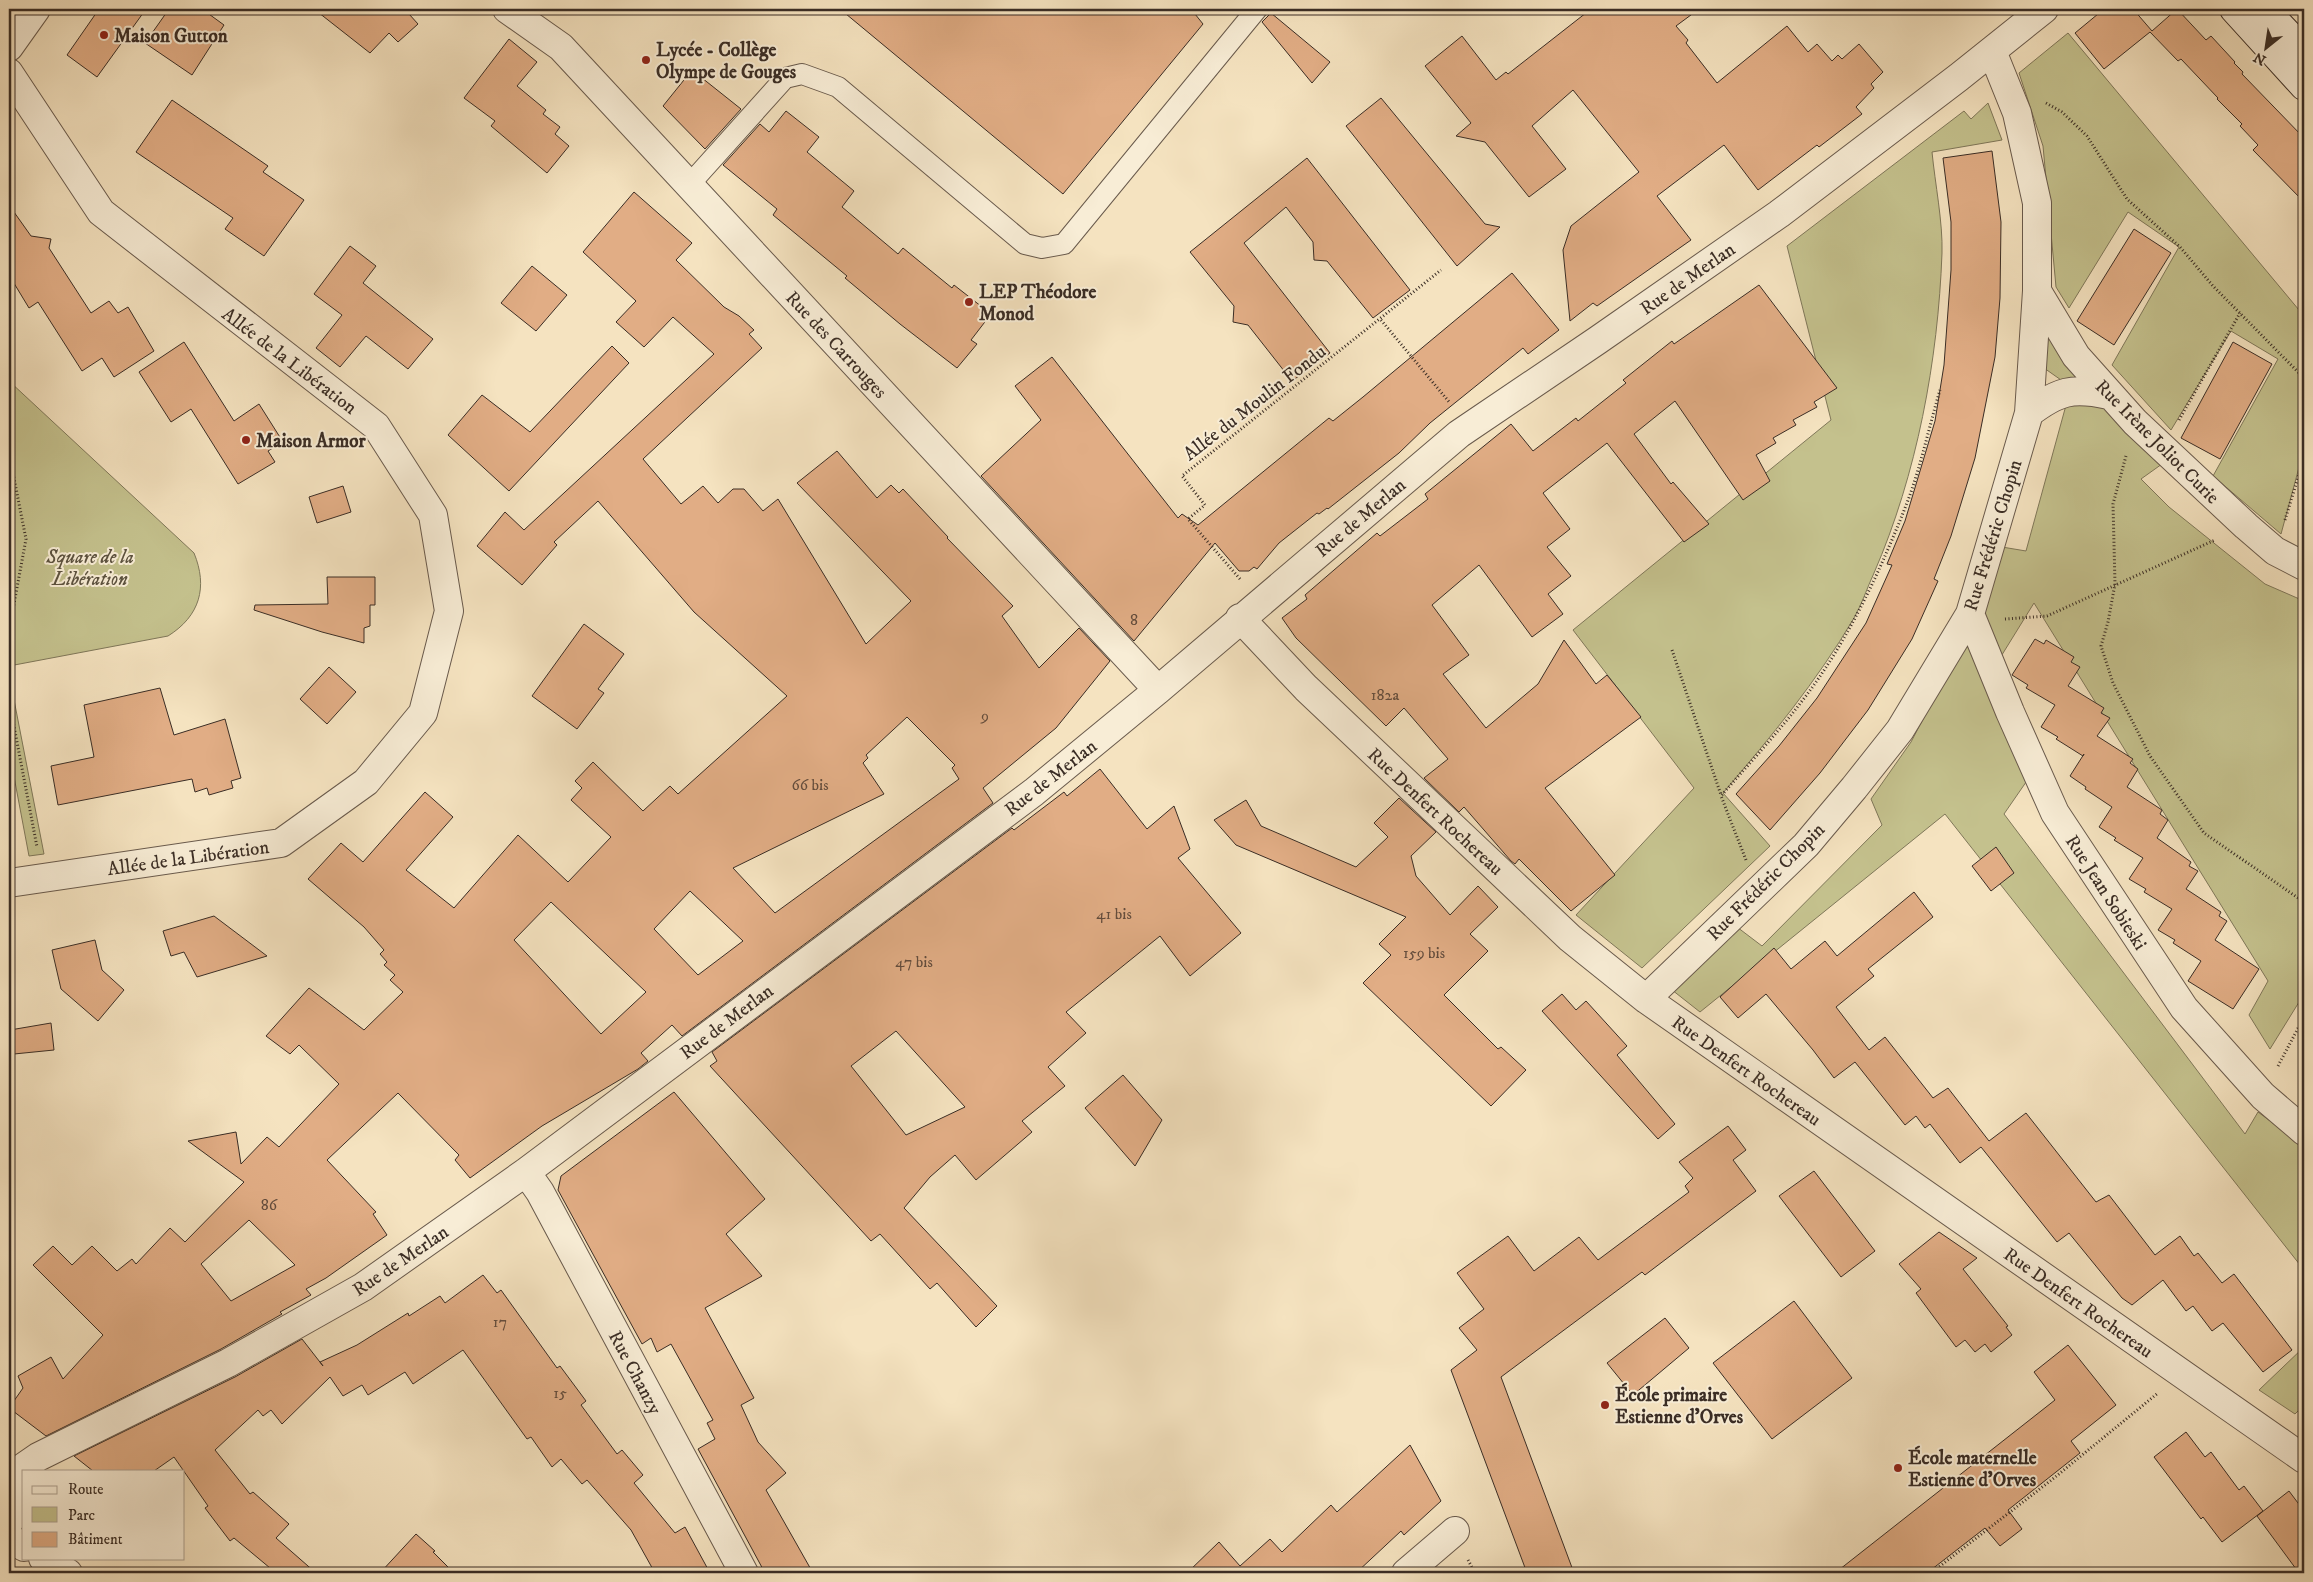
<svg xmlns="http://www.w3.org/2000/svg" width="2313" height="1582" font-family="'IM FELL DW Pica',serif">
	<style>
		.green { fill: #c4c18d; stroke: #7f7759 }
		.building { fill: #e1ad85; stroke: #3a2d25; fill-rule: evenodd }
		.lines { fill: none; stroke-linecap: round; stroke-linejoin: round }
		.lane-casing { stroke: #695a4c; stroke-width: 22 }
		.street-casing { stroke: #695a4c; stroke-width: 30 }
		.secondary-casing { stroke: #3a2d25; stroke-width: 30 }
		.path { stroke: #3a2d25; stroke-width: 3; stroke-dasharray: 1 2.5; stroke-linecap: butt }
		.lane { stroke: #f8edd6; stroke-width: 20 }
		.street { stroke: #f8edd6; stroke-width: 28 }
		.secondary { stroke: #f8edd6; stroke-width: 28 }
		.poi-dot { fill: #8f2418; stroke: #f8edd6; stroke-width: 2 }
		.labels { text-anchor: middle; stroke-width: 4; stroke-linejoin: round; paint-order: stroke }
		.number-label { font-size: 16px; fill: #644d3d }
		.poi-label { font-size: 19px; font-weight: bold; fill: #3a2d25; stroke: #f8edd6; text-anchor: start }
		.street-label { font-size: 19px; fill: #3a2d25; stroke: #f8edd6 }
		.park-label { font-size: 19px; font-style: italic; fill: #5c523f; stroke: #f8edd6 }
	</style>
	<rect width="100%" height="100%" fill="#f5e3c0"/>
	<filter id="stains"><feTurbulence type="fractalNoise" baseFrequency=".004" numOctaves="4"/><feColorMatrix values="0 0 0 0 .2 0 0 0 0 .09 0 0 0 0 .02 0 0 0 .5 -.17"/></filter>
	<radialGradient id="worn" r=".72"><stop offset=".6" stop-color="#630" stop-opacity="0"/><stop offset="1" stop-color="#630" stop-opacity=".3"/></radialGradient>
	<!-- green -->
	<path class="green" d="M2068 33 2304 316V449L2281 534 2213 476 2278 359 2231 331 2171 430 2112 365 2179 247 2128 212 2069 308 2056 287 2043 146 2019 73Z
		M1988 103 2002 140 1932 152C1935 183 1943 223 1942 253 1938 361 1917 474 1874 573 1867 588 1862 604 1854 618 1817 681 1771 737 1723 793L1770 846 1642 968 1576 915 1694 788 1573 630 1831 420 1787 246 1964 111 1971 119Z
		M2046 322 2162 464 2141 479 2169 507 2265 584 2304 601V994L2270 1049 2249 1015 2268 981 2034 603 2000 658 2042 759 2004 814 2245 1134 2258 1112 2304 1146V1270L1945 814 1700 1012 1667 986 1733 924 1762 946 1882 825 1871 799 1911 742 1963 643 2002 547 2026 551 2071 387 2044 368Z
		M9 381 194 553C208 587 200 616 168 636L9 666Z
		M9 674 44 854 29 856 9 750Z
		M2304 1347V1405L2295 1414 2259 1390Z"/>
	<!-- building -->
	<path class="building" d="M99 9H146L97 77 67 55Z
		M169 9H202L224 25 192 75 145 43Z
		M314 9H414L409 14 418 24 398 42 389 33 370 53Z
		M840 9H1191L1203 24 1063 194Z
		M1591 9H1699L1676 26 1688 40 1686 43 1717 83 1787 26 1808 52 1817 44 1832 61 1838 55 1842 59 1859 44 1883 72 1871 84 1874 88 1856 107 1862 114 1819 147 1817 145 1758 190 1724 145 1657 196 1691 240 1597 306 1593 303 1570 321 1563 250 1571 226 1639 172 1573 90 1532 126 1566 169 1529 197 1485 142 1456 136 1471 123 1425 66 1462 36 1496 80 1506 72 1508 74Z
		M2104 9H2133L2152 31 2177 9 2206 40 2211 36 2235 62 2234 63 2243 72 2242 74 2304 138V202L2253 150 2258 145 2240 126 2242 124 2217 99 2218 98 2181 59 2178 61 2150 32 2104 69 2075 33Z
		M1271 13 1330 62 1312 83 1262 22Z
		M509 39 537 62 517 86 546 110 543 114 560 127 555 134 569 146 547 173 491 126 495 121 464 98Z
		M692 70 741 109 705 149 663 106Z
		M1381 98 1485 224 1500 227 1457 266 1346 126Z
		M172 100 268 166 263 172 304 200 264 256 225 229 233 218 136 152Z
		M786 111 819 137 807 152 854 191 842 207 898 254 903 248 952 288 954 285 991 314 971 340 977 344 957 368 900 324 845 278 847 276 773 215 777 209 723 165 760 124 769 132Z
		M1992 151 2001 222 2000 298 1995 357 1975 458 1951 536 1934 579 1938 581 1912 639 1868 710 1820 773 1770 830 1736 794 1779 746 1817 698 1866 623 1892 565 1887 564 1905 521 1935 421 1944 365 1951 270V222L1943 158Z
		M1307 158 1410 290 1373 318 1327 261 1314 260 1313 242 1286 207 1244 243 1330 353 1292 381 1248 325 1233 322 1234 306 1190 252Z
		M634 192 692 243 676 260 724 307 739 316 754 330 749 334 762 348 643 459 681 504 703 486 718 503 733 489H744L763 511 778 499 866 644 911 601 797 483 837 451 877 498 891 485 899 493 903 489 948 537 947 538 1013 606 1002 616 1039 668 1079 628 1110 661 1056 728 983 788 993 803 682 1036 672 1025 641 1053 648 1061 638 1069 542 1126 470 1178 455 1160 459 1155 398 1093 327 1160 376 1212 373 1214 387 1235 326 1278 306 1289 311 1295 280 1312 282 1314 221 1349 46 1436 9 1408 23 1388 18 1376 51 1357 63 1379 103 1335 33 1265 53 1246 72 1265 92 1246 117 1271 132 1259 136 1264 170 1228 185 1242 244 1182 188 1141 236 1132 241 1164 267 1137 279 1147 339 1084 299 1045 290 1054 266 1036 309 988 364 1030 403 992 390 980 395 975 384 965 387 962 380 954 384 950 364 927 308 879 341 843 363 862 425 792 453 817 406 870 454 908 518 835 568 882 611 837 571 800 582 788 575 781 593 762 643 811 670 786 678 794 787 696 694 612 598 501 554 542 557 545 522 585 477 546 505 512 524 530 714 354 673 317 644 347 616 322 636 301 583 252ZM907 717 955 765 952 768 959 779 775 913 733 868 884 794 863 763 868 758 866 755ZM690 891 743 941 698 975 654 929ZM551 902 646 992 601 1034 514 940ZM249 1220 295 1265 231 1301 201 1264Z
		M9 205 31 236 51 239 49 248 91 313 109 301 118 313 128 307 154 351 114 377 102 358 82 371 38 302 29 308 9 275Z
		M2134 229 2171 253 2114 345 2077 321Z
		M350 246 376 266 363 283 433 339 408 369 366 336 340 367 316 348 342 315 314 294Z
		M532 266 567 295 536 331 501 303Z
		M1512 273 1559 330 1528 354 1523 348 1430 423 1399 453 1328 509 1327 508 1319 514 1317 513 1279 543 1257 569 1254 567 1249 571H1239L1215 543 1134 641 981 476 1041 420 1015 386 1052 357 1178 518 1182 514 1198 525 1329 418 1333 421 1363 397Z
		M1759 285 1837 388 1814 402 1817 407 1793 420 1796 425 1773 438 1776 443 1756 455 1770 481 1743 500 1675 401 1634 434 1671 484 1673 482 1709 524 1684 542 1607 443 1543 493 1570 529 1547 547 1571 576 1548 594 1563 614 1532 637 1479 565 1432 605 1469 655 1443 674 1486 728 1538 684 1564 640 1596 684 1607 675 1641 717 1545 788 1615 875 1571 911 1519 859 1515 864 1511 861 1464 807 1459 812 1424 778 1448 759 1404 708 1386 726 1296 638 1282 618 1307 599 1305 595 1377 533 1380 536 1428 499 1425 494 1511 424 1533 451 1576 418 1578 421 1626 383 1623 380 1672 341 1674 344Z
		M184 342 234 421 259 404 283 442 268 451 275 462 238 484 191 409 171 422 139 372Z
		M2233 342 2272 364 2220 459 2181 438Z
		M612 346 629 363 509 491 448 435 482 395 530 432Z
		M343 486 351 512 317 523 309 497Z
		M327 577H375V605H370V626L364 628V643L322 632 254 610 255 605 328 604Z
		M584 624 624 654 598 689 604 693 577 729 532 696Z
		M2035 639 2044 644 2046 640 2074 657 2071 662 2080 667 2068 686 2104 708 2101 713 2110 718 2097 736 2133 759 2130 763 2138 769 2127 787 2162 810 2160 814 2168 820 2157 838 2191 862 2189 866 2198 871 2186 889 2221 912 2219 916 2227 921 2215 940 2259 969 2233 1009 2188 981 2201 961 2173 943 2175 940 2158 930 2172 909 2144 892 2146 889 2129 879 2143 858 2114 840 2116 838 2099 827 2112 807 2085 789 2086 787 2070 776 2084 754 2083 756 2056 739 2058 737 2041 727 2055 705 2026 688 2028 685 2012 675Z
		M329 667 356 692 327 724 300 699Z
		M160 688 174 735 225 719 241 778 231 781 233 788 209 795 207 788 195 792 192 779 58 805 51 766 94 757 84 705Z
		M1100 769 1147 829 1174 806 1190 849 1178 858 1241 933 1190 976 1160 936 1066 1012 1086 1033 1048 1067 1065 1086 1022 1121 1032 1132 976 1180 955 1155 930 1177 904 1208 997 1306 976 1327 937 1283 930 1289 880 1234 871 1241 710 1066 717 1061 712 1052 1012 828 1014 830 1064 792 1067 796ZM896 1031 965 1107 906 1135 851 1066Z
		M1399 798 1436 832 1411 856 1416 876 1450 915 1478 886 1498 907 1470 934 1488 951 1444 995 1498 1049 1501 1047 1526 1070 1491 1106 1363 983 1391 955 1379 944 1406 917 1236 845 1214 820 1246 800 1261 826 1356 867 1388 837 1374 823Z
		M1996 847 2014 873 1991 891 1972 866Z
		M1914 892 1933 917 1868 969 1874 976 1836 1007 1869 1050 1885 1037 1933 1098 1948 1088 1989 1141 2026 1113 2096 1202 2109 1195 2155 1255 2180 1236 2194 1256 2198 1253 2222 1283 2234 1274 2292 1350 2263 1372 2223 1323 2212 1331 2193 1306 2186 1311 2163 1280 2132 1305 2122 1298 2069 1233 2057 1242 1981 1147 1960 1163 1930 1124 1925 1128 1916 1116 1905 1125 1855 1062 1834 1078 1813 1050 1766 994 1738 1018 1720 997 1774 948 1791 969 1825 941 1837 956Z
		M214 916 267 956 197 977 184 952 171 956 163 931Z
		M95 940 102 970 124 990 98 1021 61 989 52 950Z
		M1562 994 1576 1010 1586 1001 1627 1046 1617 1055 1675 1124 1658 1139 1542 1011Z
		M51 1023 54 1050 14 1054 10 1030Z
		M1123 1075 1162 1120 1135 1166 1085 1108Z
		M674 1092 765 1199 726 1234 762 1276 705 1308 754 1398 741 1405 758 1442 786 1473 766 1490 813 1573H765L698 1449 715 1439 707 1423 713 1420 671 1344 657 1352 651 1338 642 1344 558 1190 561 1176Z
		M1728 1126 1746 1150 1733 1160 1756 1191 1645 1275 1642 1272 1501 1377 1574 1573H1527L1451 1370 1477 1350 1459 1328 1484 1309 1457 1273 1508 1236 1534 1271 1579 1237 1598 1260 1689 1192 1685 1186 1693 1178 1679 1162Z
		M1814 1171 1875 1251 1841 1277 1779 1196Z
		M1939 1232 1977 1258 1963 1269 2008 1326 2006 1327 2012 1335 1991 1352 1985 1344 1975 1352 1965 1340 1956 1347 1916 1293 1921 1289 1899 1264Z
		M483 1275 497 1293 501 1290 557 1368 560 1366 586 1401 581 1405 617 1454 622 1450 643 1475 634 1483 675 1533 685 1527 710 1573H655L631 1530 587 1480 582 1484 561 1459 552 1467 531 1437 527 1439 463 1350 413 1384 405 1372 368 1395 362 1385 343 1396 330 1377 282 1424 271 1410 263 1416 258 1410 215 1450 250 1494 253 1492 289 1524 276 1538 316 1573H276L234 1538 230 1541 205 1508 208 1506 174 1457 154 1471H93L74 1456 235 1377 302 1339 323 1366 320 1362 357 1345 408 1313 409 1316 440 1296 445 1303Z
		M1794 1301 1852 1378 1772 1439 1713 1363Z
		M1665 1318 1689 1348 1633 1395 1607 1363Z
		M2068 1345 2116 1405 2071 1441 2080 1453 2008 1510 2022 1529 2000 1546 1985 1528 1927 1573H1835L2055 1400 2034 1372Z
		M2186 1432 2205 1457 2211 1452 2239 1490 2244 1486 2263 1511 2222 1542 2203 1517 2201 1519 2154 1457Z
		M1410 1445 1441 1501 1404 1535 1401 1531 1356 1573H1187L1219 1542 1240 1566 1270 1539 1282 1552 1331 1505 1337 1512Z
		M2289 1491 2304 1511V1573H2299L2257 1516Z
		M416 1534 435 1551 433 1552 454 1573H380Z"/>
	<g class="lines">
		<defs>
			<path id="lane" d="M689 185 785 78 802 74 838 87 1025 244 1042 248 1064 244 1257 9"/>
			<path id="street" d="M507 9 561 47 1158 690
				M9 47 36 9
				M9 73 101 212 376 426 433 515 449 611 423 713 366 782 281 843 9 883
				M2037 291 2076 356 2135 422 2246 526 2275 551 2304 566
				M2029 413C2058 391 2072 387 2109 395
				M1970 614 2010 712 2055 813 2184 1008 2263 1096 2304 1131
				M1240 618 1306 688 1570 938 1646 999 2304 1459
				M1646 999 1806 845 1854 788 1900 730 1970 614 2029 413 2037 291V203L2017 113 1992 51
				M526 1172 540 1192 744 1573
				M9 1477 38 1457 228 1363 363 1287 526 1172 1034 792 1158 690 1459 434 1598 340 1779 214 1959 77 2044 9
				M9 1538 24 1547
				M43 1558 68 1573
				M1406 1573 1455 1531"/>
			<path id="secondary" d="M2234 9 2304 86
				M2264 9 2304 51
				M9 1480 13 1506 9 1522"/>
		</defs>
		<!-- lane casing -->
		<use href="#lane" class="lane-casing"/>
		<!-- street casing -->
		<use href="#street" class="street-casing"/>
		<!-- secondary casing -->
		<use href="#secondary" class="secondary-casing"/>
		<!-- path -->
		<path class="path" d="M2046 103 2062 112 2087 136 2127 199 2180 247 2213 286 2304 378
			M1381 320 1450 403
			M2179 420 2240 313
			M9 453 26 539 9 631
			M2126 456 2113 504 2115 584 2108 622 2101 646 2113 683 2150 756 2204 833 2304 902
			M2285 520 2304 458
			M1240 579 1188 519 1205 505 1182 476 1441 270
			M2005 619 2047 616 2215 540
			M1672 650 1721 795
			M9 700 37 847
			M1746 860 1721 796C1753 759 1788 722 1816 682 1854 628 1883 564 1907 503 1921 466 1929 427 1940 390
			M2278 1066 2304 1017
			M1468 1560 1475 1573
			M1931 1573 2054 1478 2158 1393"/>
		<!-- lane -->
		<use href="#lane" class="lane"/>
		<!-- street -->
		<use href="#street" class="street"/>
		<!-- secondary -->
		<use href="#secondary" class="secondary"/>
	</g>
	<!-- markers -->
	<g class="poi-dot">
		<circle cx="104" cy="35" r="5"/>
		<circle cx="646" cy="60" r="5"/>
		<circle cx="969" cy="302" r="5"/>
		<circle cx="246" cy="440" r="5"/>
		<circle cx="1605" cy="1405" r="5"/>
		<circle cx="1898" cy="1468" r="5"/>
	</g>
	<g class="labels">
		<!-- number labels -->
		<g class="number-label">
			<text x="1134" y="625">8</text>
			<text x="1385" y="700">182a</text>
			<text x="985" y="721">9</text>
			<text x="810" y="790">66 bis</text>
			<text x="1114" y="919">41 bis</text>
			<text x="1424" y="958">159 bis</text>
			<text x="914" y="967">47 bis</text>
			<text x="269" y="1210">86</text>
			<text x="500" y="1327">17</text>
			<text x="560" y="1398">15</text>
		</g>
		<!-- poi labels -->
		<g class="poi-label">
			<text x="114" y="42">Maison Gutton</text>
			<text x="656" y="56">Lycée - Collège<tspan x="656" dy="22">Olympe de Gouges</tspan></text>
			<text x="979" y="298">LEP Théodore<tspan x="979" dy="22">Monod</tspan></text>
			<text x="256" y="447">Maison Armor</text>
			<text x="1615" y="1401">École primaire<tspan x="1615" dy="22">Estienne d'Orves</tspan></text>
			<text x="1908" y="1464">École maternelle<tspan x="1908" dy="22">Estienne d'Orves</tspan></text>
		</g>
		<!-- street labels -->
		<g class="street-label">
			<text transform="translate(1687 278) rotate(-35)" y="7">Rue de Merlan</text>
			<text transform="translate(837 344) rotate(47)" y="7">Rue des Carrouges</text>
			<text transform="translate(290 360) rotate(37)" y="7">Allée de la Libération</text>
			<text transform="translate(1254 402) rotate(-38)" y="7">Allée du Moulin Fondu</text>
			<text transform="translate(2158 441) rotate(45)" y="7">Rue Irène Joliot Curie</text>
			<text transform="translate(1360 517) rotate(-40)" y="7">Rue de Merlan</text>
			<text transform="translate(1992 535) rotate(-73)" y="7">Rue Frédéric Chopin</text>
			<text transform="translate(1050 777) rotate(-38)" y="7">Rue de Merlan</text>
			<text transform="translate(1436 811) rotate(43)" y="7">Rue Denfert Rochereau</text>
			<text transform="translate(188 857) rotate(-8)" y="7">Allée de la Libération</text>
			<text transform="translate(1765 881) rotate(-45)" y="7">Rue Frédéric Chopin</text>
			<text transform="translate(2107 892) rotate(57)" y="7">Rue Jean Sobieski</text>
			<text transform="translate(726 1021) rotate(-37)" y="7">Rue de Merlan</text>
			<text transform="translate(1747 1070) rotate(35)" y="7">Rue Denfert Rochereau</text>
			<text transform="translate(400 1260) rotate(-34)" y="7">Rue de Merlan</text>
			<text transform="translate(2079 1302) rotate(35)" y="7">Rue Denfert Rochereau</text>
			<text transform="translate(636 1372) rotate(62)" y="7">Rue Chanzy</text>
		</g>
		<!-- park labels -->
		<g class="park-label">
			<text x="90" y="563">Square de la<tspan x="90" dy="22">Libération</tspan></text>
		</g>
	</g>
	<!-- margin -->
	<rect width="2313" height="1582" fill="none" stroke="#f5e3c0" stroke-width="30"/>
	<rect x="10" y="10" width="2293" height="1562" fill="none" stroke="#3a2d25" stroke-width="2.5"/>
	<rect x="15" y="15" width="2283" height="1552" fill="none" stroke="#3a2d25"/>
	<!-- legend -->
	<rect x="22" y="1470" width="162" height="90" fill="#f8edd6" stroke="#aca08f"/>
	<rect x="32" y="1486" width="25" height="8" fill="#f8edd6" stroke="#aca08f"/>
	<text x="68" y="1494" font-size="15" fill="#3a2d25">Route</text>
	<rect x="32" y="1507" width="25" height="15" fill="#c4c18d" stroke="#aca08f"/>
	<text x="68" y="1520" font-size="15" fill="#3a2d25">Parc</text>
	<rect x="32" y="1532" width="25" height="15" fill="#e1ad85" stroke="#aca08f"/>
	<text x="68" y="1544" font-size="15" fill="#3a2d25">Bâtiment</text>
	<!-- north arrow -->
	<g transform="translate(2266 48) rotate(210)" stroke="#f8edd6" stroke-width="4" paint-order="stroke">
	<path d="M0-4L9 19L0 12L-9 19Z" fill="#3a2d25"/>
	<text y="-8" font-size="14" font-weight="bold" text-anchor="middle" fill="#3a2d25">N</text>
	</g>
	<rect width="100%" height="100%" filter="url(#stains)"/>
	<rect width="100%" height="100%" fill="url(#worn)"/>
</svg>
